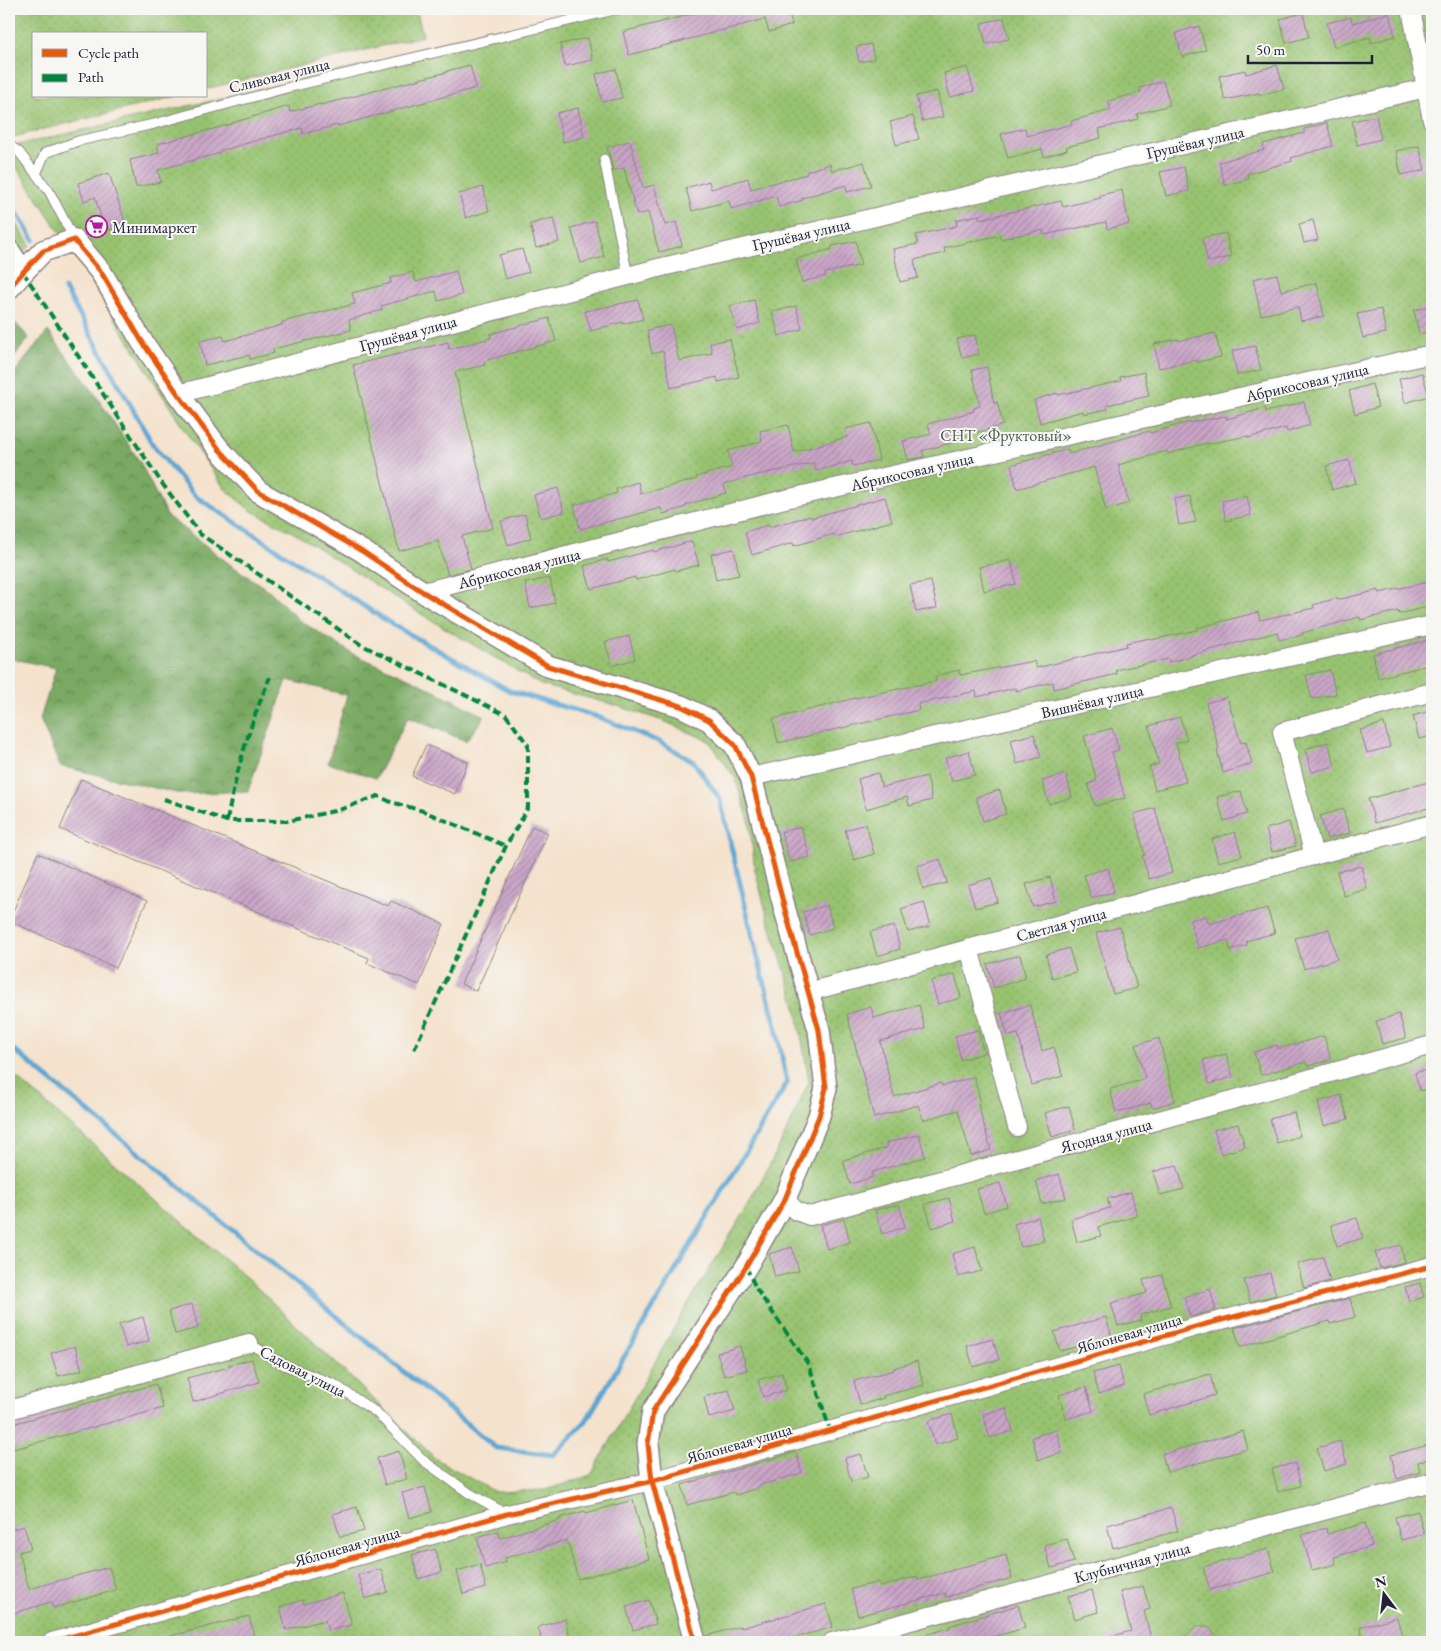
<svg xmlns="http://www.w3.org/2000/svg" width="1441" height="1651" font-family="'EB Garamond',serif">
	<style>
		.forest { fill: url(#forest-crowns); stroke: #4e664e }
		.garden { fill: url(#garden-dots); stroke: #5c7256 }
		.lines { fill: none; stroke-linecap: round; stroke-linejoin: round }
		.stream { stroke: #5aa6d3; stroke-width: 5 }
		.building { fill: url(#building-hatch) }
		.service-casing { stroke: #8b8284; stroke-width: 11 }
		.minor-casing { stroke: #8b8284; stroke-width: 20 }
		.tertiary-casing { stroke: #8b8284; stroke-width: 24 }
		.service { stroke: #fff; stroke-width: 9 }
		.minor { stroke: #fff; stroke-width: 18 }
		.tertiary { stroke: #fff; stroke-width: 21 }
		.quiet { stroke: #00873e; stroke-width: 4; stroke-dasharray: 8 4; stroke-linecap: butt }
		.cycleway-casing { stroke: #f6f6f2; stroke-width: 8 }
		.cycleway { stroke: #e8590c; stroke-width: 5 }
		.labels { text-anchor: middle; stroke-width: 4; stroke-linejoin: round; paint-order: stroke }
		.street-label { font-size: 16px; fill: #22223b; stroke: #f6f6f2 }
		.poi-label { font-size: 16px; fill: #22223b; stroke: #f6f6f2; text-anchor: start }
		.park-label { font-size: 16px; fill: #4b5a4e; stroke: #f6f6f2 }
	</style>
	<defs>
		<pattern id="forest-crowns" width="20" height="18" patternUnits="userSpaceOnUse" patternTransform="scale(1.25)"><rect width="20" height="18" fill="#79a962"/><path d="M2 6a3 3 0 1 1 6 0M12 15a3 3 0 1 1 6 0" fill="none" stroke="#638952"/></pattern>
		<pattern id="garden-dots" width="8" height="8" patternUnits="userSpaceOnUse" patternTransform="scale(1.25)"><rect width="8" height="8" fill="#97c370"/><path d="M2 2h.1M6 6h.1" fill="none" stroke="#82a762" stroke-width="1.8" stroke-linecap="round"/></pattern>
		<pattern id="building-hatch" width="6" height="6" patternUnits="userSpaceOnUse" patternTransform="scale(1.25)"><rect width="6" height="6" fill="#caa5c7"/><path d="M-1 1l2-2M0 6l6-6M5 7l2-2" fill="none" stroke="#a486a3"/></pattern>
	</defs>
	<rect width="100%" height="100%" fill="#f6f6f2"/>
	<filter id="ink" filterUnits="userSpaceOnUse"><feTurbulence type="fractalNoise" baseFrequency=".02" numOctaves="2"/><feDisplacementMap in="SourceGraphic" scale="10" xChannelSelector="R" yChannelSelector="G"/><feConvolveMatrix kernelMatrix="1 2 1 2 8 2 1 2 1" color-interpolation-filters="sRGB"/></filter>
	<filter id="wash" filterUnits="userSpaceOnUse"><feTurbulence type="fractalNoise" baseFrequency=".0096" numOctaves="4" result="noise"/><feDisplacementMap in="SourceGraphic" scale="20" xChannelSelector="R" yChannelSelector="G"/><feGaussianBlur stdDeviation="1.12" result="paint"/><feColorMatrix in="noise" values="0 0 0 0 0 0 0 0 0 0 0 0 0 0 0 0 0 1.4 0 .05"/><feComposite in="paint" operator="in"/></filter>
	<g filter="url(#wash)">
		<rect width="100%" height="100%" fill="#f4e2cc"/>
		<!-- forest -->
		<path class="forest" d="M11 318 29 338 9 363V321Z
			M48 331 93 391 140 462 167 516 231 565 271 592 299 620 353 654 413 680 485 716 466 741 408 717 376 778 328 763 347 695 287 680 248 791 181 794 60 766 40 719 56 668 9 658V379Z"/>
		<!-- garden -->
		<path class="garden" d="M9 9H416L423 36 206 89V34H34V96H177L9 138Z
			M611 9H1429L1432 28V1642H9V1071L249 1280 436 1459 495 1492 545 1490 591 1475 686 1307 747 1208 786 1133 809 1081 796 1006 767 915 755 870 749 820 735 778 709 741 666 722 621 707 541 685 416 611 296 534 250 510 224 488 185 431 80 263 9 156V147Z
			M9 212 30 245 9 270Z"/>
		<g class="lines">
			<!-- stream -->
			<path class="stream" d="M9 200 34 240
				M9 1046 496 1448 553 1455 586 1421 787 1083 776 1026 755 947 720 799 694 762 660 742 598 717 510 691 390 623 195 496 153 445 65 289"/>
		</g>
		<g id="blocks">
			<!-- building -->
			<path class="building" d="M711 9H788L792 25 769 32 765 19 629 55 623 32Z
				M1303 13 1309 37 1286 43 1280 19Z
				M1389 13 1395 36 1372 43 1370 37 1334 47 1327 23 1351 17 1352 23Z
				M1004 18 1009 39 986 44 981 23Z
				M1199 26 1206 50 1182 57 1176 33Z
				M588 38 593 60 565 66 560 44Z
				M871 44 874 59 859 62 856 47Z
				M470 65 476 88 338 126 337 125 303 134 302 128 261 139 220 151V153L158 170 161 182 136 187 130 160 159 153 157 144 232 124V123L289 106 290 112 320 104 321 105 447 72V71Z
				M1277 65 1284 89 1260 95 1259 93 1225 100 1219 76 1245 70 1246 74Z
				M967 67 974 91 950 97 944 73Z
				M616 69 622 98 602 102 596 74Z
				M1163 81 1170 105 1137 114 1138 119 1099 129 1101 138 1066 147 1067 150 1044 157 1042 149 1008 158 1001 134 1025 128 1027 136 1072 124 1071 121 1111 110 1108 101 1141 92 1140 88Z
				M937 91 943 117 922 121 916 96Z
				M578 108 584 137 563 142 557 113Z
				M913 116 919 139 896 145 890 122Z
				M1376 116 1381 139 1357 145 1352 121Z
				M1327 123 1333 146 1291 158 1292 161 1247 174 1249 179 1225 185 1219 162 1264 150 1263 144 1304 133V129Z
				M630 141 643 188 654 185 665 225 676 222 682 246 659 252 648 212 637 215 624 168 613 171 607 147Z
				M1419 146 1425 170 1401 175 1396 151Z
				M864 162 871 186 847 192 846 185 802 198 803 200 779 207 776 196 731 209 729 201 692 211 686 188 709 181 711 189 748 178 751 189 807 174V171L830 164 832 171Z
				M1184 167 1189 191 1166 196 1160 172Z
				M109 173 126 225 105 231 95 197 84 201 78 183Z
				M483 187 489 211 466 218 459 194Z
				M1122 190 1129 224 1107 229 1106 222 1044 235 1043 230 1000 239V235L944 248 945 253 914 260 918 278 900 282 893 249 918 244 916 235 957 226 956 220 979 215 980 219 1061 201 1063 207 1101 198 1100 195Z
				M553 218 559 242 536 248 530 224Z
				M1313 220 1318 240 1304 243 1299 224Z
				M595 221 604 257 581 263 571 228Z
				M1226 233 1231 257 1208 262 1202 238Z
				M856 241 861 265 825 273 826 276 802 282 796 259 832 249V246Z
				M522 249 529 272 505 279 499 255Z
				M456 271 462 295 438 301 436 291 381 306 382 310 349 320 351 330 273 349 274 353 250 359 249 355 205 365 200 341 223 336 225 341 282 325V322L355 304 352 293 391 283 390 278 413 272 416 282Z
				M1277 274 1281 291 1317 283 1324 316 1301 321 1298 307 1261 315 1253 279Z
				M638 300 643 319 623 324 622 322 591 331 585 311Z
				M754 300 760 323 737 330 730 306Z
				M796 306 802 329 779 336 772 312Z
				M1432 306V331L1419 334 1414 310Z
				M1381 309 1386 333 1363 338 1357 314Z
				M549 318 556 341 484 361 485 365 455 372 493 528 462 536 471 569 448 575 438 541 399 551 353 365 448 342 449 349 491 338 490 334Z
				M671 325 679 361 712 353 710 343 730 339 739 377 718 382 717 377 671 388 663 351 652 354 647 330Z
				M1215 333 1221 357 1197 362 1196 360 1159 368 1154 344 1178 339V341Z
				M975 335 979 354 962 358 957 339Z
				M1255 346 1261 370 1237 375 1232 351Z
				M987 367 994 403 997 402 1003 425 958 438V441L922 451 924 457 908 460 903 441 931 434 928 424 974 411V408L980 406 972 370Z
				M1144 372 1149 396 1107 405 1108 409 1084 414 1083 411 1040 423 1034 400 1057 393 1058 395 1121 381 1120 377Z
				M1422 373 1429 396 1405 403 1399 379Z
				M1372 384 1378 407 1355 414 1349 391Z
				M1304 402 1310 425 1287 432 1286 428 1248 438V436L1207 444 1206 443 1168 454 1167 451 1118 465 1129 503 1106 510 1094 467 1017 489 1011 465 1068 449 1069 454 1149 431 1150 433 1182 424 1226 416 1227 419 1265 408 1266 412Z
				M871 423 879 460 853 466 852 461 816 471 814 463 757 475 724 484 726 493 686 505V507L663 514 661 508 580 529 574 505 617 493 616 489 638 482 641 494 697 479 696 477 732 467 728 451 762 441 760 431 788 425 794 452 847 437 845 429Z
				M1349 460 1356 483 1332 490 1326 466Z
				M558 488 564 512 541 518 534 495Z
				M1190 496 1196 522 1179 525 1174 499Z
				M1247 496 1251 515 1226 521 1222 501Z
				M885 497 892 521 835 537 834 534 794 546 793 543 752 555 745 532 768 525 769 527 810 516 811 518Z
				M525 514 531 538 508 545 501 521Z
				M692 541 699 565 676 571 675 569 636 580 635 577 591 589 584 566 607 559 608 562 653 550 654 552Z
				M734 549 739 575 716 580 711 554Z
				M1011 560 1016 584 984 591 979 567Z
				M550 578 555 603 530 608 525 583Z
				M931 581 937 608 916 612 910 585Z
				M1432 581V606L1399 614 1398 611 1360 620V617L1302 633 1303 635 1279 640 1277 632 1192 655V656L1169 662 1168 659 1116 670 1117 674 1054 689 1053 682 1016 691 1015 688 977 697 976 691 918 704 919 710 778 743 773 719 851 699 936 681 935 676 959 670 960 675 1034 661 1036 668 1127 646 1126 643 1150 638 1151 640 1197 630V628L1258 612 1260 620 1314 608 1313 605 1337 598V600L1379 590V593Z
				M629 636 635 659 612 666 605 642Z
				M1432 639V664L1378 678 1373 654Z
				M1330 670 1336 694 1312 699 1306 675Z
				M1227 697 1241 743 1246 742 1252 764 1223 773 1217 750 1219 749 1206 703Z
				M1432 710V736L1419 739 1413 716Z
				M1180 717 1187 740 1176 743 1186 782 1155 790 1149 767 1159 764 1149 726Z
				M1384 723 1390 747 1367 753 1360 730Z
				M1112 728 1119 750 1112 752 1125 798 1095 806 1088 784 1097 781 1084 736Z
				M1034 734 1041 757 1017 764 1011 740Z
				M1328 742 1335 766 1312 772 1305 749Z
				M426 745 468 762 455 794 412 776Z
				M969 751 975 775 952 781 945 758Z
				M878 773 882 787 927 776 932 800 909 806 907 797 866 809 858 779Z
				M1066 774 1072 797 1049 804 1042 781Z
				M81 779 388 906 391 901 444 924 419 985 367 963 369 958 60 829Z
				M1432 781V807L1375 823 1368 799Z
				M1000 790 1006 814 983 821 976 797Z
				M1241 791 1247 814 1224 821 1217 797Z
				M1155 808 1172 873 1149 879 1142 856 1145 855 1134 814Z
				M1343 809 1350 833 1327 839 1320 816Z
				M1289 822 1296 846 1272 852 1266 829Z
				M866 824 874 854 854 860 845 830Z
				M532 826 548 833 476 991 461 984Z
				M801 827 810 857 790 862 781 832Z
				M1235 832 1242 856 1218 862 1212 839Z
				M38 853 147 901 116 968 9 921Z
				M940 859 947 883 923 889 917 866Z
				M1361 866 1367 889 1344 896 1337 872Z
				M1108 868 1114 892 1091 898 1084 875Z
				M1050 877 1056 901 1033 907 1026 884Z
				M991 878 998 902 975 908 968 885Z
				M924 902 931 926 908 932 901 909Z
				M827 905 833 928 810 935 803 912Z
				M1267 908 1275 933 1246 941 1247 945 1230 950 1228 940 1198 948 1190 920 1206 916 1209 924Z
				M894 926 900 949 877 956 870 932Z
				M1120 927 1137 988 1113 994 1096 933Z
				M1329 929 1337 959 1304 969 1295 938Z
				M1069 948 1076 972 1052 978 1046 955Z
				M1020 955 1026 978 994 988 987 964Z
				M955 974 961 998 938 1004 931 981Z
				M919 1005 925 1029 880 1041 894 1097 941 1083 942 1086 974 1077 981 1103 978 1104 991 1150 971 1156 958 1110 923 1120 918 1105 874 1118 847 1014 871 1007 874 1018Z
				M1030 1005 1042 1051 1054 1047 1063 1076 1032 1085 1018 1034 1008 1036 1001 1013Z
				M1399 1014 1406 1038 1382 1044 1376 1021Z
				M978 1030 984 1053 961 1060 955 1036Z
				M1324 1036 1331 1060 1307 1066 1306 1062 1261 1075 1254 1052 1277 1045 1278 1049Z
				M1159 1038 1175 1101 1152 1108 1151 1103 1116 1113 1110 1089 1145 1079 1136 1045Z
				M1226 1054 1233 1077 1209 1084 1203 1060Z
				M1429 1069 1432 1087 1420 1091 1415 1073Z
				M1341 1095 1348 1119 1324 1126 1318 1102Z
				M1069 1106 1075 1130 1052 1137 1045 1113Z
				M1294 1112 1300 1136 1277 1143 1270 1119Z
				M1238 1124 1245 1147 1221 1154 1214 1130Z
				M919 1134 925 1157 872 1172 873 1177 850 1184 843 1160 887 1148 886 1143Z
				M1177 1165 1184 1189 1160 1195 1153 1172Z
				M1059 1174 1066 1198 1042 1204 1036 1181Z
				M1000 1183 1007 1206 984 1213 977 1189Z
				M1131 1192 1137 1216 1098 1227 1101 1236 1077 1242 1071 1219 1110 1208 1107 1199Z
				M949 1198 955 1221 932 1228 925 1204Z
				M899 1204 905 1227 882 1234 875 1210Z
				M1038 1217 1044 1241 1021 1247 1014 1224Z
				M1357 1218 1363 1238 1337 1246 1331 1225Z
				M844 1219 850 1242 827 1249 820 1225Z
				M1401 1245 1405 1262 1380 1268 1375 1252Z
				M792 1247 799 1271 775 1277 769 1254Z
				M975 1247 982 1271 958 1277 952 1254Z
				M1323 1257 1330 1281 1304 1288 1297 1264Z
				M1270 1273 1276 1295 1250 1302 1244 1280Z
				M1162 1275 1171 1306 1140 1315 1141 1320 1118 1326 1111 1303 1147 1293 1143 1280Z
				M1420 1283 1424 1297 1409 1301 1405 1287Z
				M1210 1289 1216 1310 1190 1317 1184 1297Z
				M1350 1298 1355 1317 1330 1324 1329 1321 1240 1347 1234 1328Z
				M192 1304 198 1328 175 1334 169 1311Z
				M143 1317 149 1341 126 1347 119 1324Z
				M1106 1317 1112 1338 1060 1351 1054 1332Z
				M993 1339 999 1360 973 1367 967 1346Z
				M75 1346 82 1370 58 1376 51 1353Z
				M740 1346 747 1370 724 1376 717 1353Z
				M252 1359 259 1382 193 1402 187 1378 229 1367V1365Z
				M917 1361 924 1385 883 1396 884 1398 860 1405 854 1381 894 1370V1368Z
				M1119 1366 1124 1386 1099 1394 1093 1373Z
				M782 1373 787 1390 763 1397 758 1380Z
				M1210 1374 1215 1395 1149 1415 1143 1394Z
				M156 1384 163 1408 14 1449 9 1425Z
				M1086 1387 1093 1411 1066 1419 1059 1395Z
				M729 1390 735 1411 709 1418 704 1397Z
				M1006 1408 1013 1431 990 1438 983 1414Z
				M952 1414 958 1438 935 1445 928 1421Z
				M1056 1430 1062 1453 1038 1460 1032 1437Z
				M1243 1431 1248 1449 1167 1472 1162 1454Z
				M1340 1441 1347 1464 1324 1471 1317 1448Z
				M1432 1444V1458L1418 1462 1420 1472 1397 1479 1391 1455Z
				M399 1451 407 1479 385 1485 377 1458Z
				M796 1452 802 1473 757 1486 758 1488 735 1495 734 1492 687 1505 682 1485Z
				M861 1454 868 1477 851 1482 845 1458Z
				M1295 1463 1301 1486 1278 1492 1272 1469Z
				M425 1487 432 1512 409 1518 402 1493Z
				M633 1500 649 1559 578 1579 567 1540 505 1558 506 1562 485 1568 477 1537 498 1531 500 1538 560 1520V1518L585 1511 586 1513Z
				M357 1507 364 1531 340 1537 333 1514Z
				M1171 1508 1178 1531 1113 1548 1107 1525Z
				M1418 1511 1424 1534 1401 1540 1395 1517Z
				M1365 1523 1372 1546 1334 1557 1336 1564 1312 1570 1302 1535 1326 1528 1327 1534Z
				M24 1526 31 1549 19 1552 29 1589 109 1567 116 1590 53 1608 51 1602 11 1614 9 1605V1530Z
				M1067 1539 1074 1562 1051 1568 1044 1545Z
				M435 1549 442 1572 418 1579 412 1555Z
				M1268 1549 1275 1572 1210 1590 1203 1567Z
				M1006 1555 1012 1578 946 1597 945 1593 858 1616 851 1589 879 1582 880 1587 917 1576 918 1580Z
				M480 1564 486 1588 463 1594 457 1571Z
				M381 1569 388 1592 365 1599 358 1575Z
				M1143 1586 1150 1609 1144 1611 1152 1642H1106L1105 1638 1131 1631 1120 1592Z
				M1092 1590 1098 1612 1075 1619 1068 1596Z
				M343 1593 352 1625 328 1631 325 1620 286 1630 280 1607 303 1600 304 1604Z
				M649 1600 656 1624 633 1630 626 1607Z
				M826 1604 833 1627 780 1642H707L706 1636 741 1626V1628Z
				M1018 1605 1025 1628 975 1642H914V1638L950 1628 949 1626Z
				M249 1616 255 1640 246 1642H164L163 1638Z
				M1397 1617 1403 1640 1396 1642H1364L1360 1627Z
				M565 1619 571 1642H542L538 1627Z
				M1197 1626H1208L1222 1642H1180Z"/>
		</g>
	</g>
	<g filter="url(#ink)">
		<use href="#blocks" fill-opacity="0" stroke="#8b8284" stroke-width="1"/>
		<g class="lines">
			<defs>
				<path id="service" d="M9 145 19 152 36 174
					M604 159 628 276
					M74 239 49 191 36 174 45 153 78 141 154 124 290 87 618 9
					M249 1343 284 1365 334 1384 377 1413 424 1461 469 1493 505 1513"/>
				<path id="minor" d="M1411 9 1432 120
					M178 394 662 267 1426 88
					M423 592 781 500 1432 354
					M751 777 1432 625
					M1314 856 1282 732 1432 692
					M969 948 1017 1127
					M808 992 1432 824
					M785 1199 796 1211 810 1216 1432 1045
					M9 1410 249 1343
					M52 1642 507 1514 652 1481 1206 1324 1432 1266
					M832 1642 1432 1482"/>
				<path id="tertiary" d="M9 251 23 272
					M9 288 23 272 43 251 74 240 101 272 141 340 178 394 219 449 258 491 362 551 423 592 548 666 681 706 709 720 735 745 751 777 785 910 819 1030 826 1088 819 1116 785 1199 746 1267 653 1411 648 1444 652 1481 695 1642"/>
			</defs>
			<!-- service casing -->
			<use href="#service" class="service-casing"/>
			<!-- minor casing -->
			<use href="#minor" class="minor-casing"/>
			<!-- tertiary casing -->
			<use href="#tertiary" class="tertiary-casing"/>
			<!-- service -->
			<use href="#service" class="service"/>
			<!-- minor -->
			<use href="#minor" class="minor"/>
			<!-- tertiary -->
			<use href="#tertiary" class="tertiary"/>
			<!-- quiet -->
			<path class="quiet" d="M23 272 161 482 200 534 360 644 506 715 528 745V807L506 846 413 1052
				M164 799 227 821H288L339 810 378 796 391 802 423 811 506 846
				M227 821C236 772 250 723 270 677
				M746 1267 757 1290 809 1365 830 1430"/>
			<defs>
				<path id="cycleway" d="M9 288 23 272 43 251 74 240 101 272 141 340 178 394 219 449 258 491 362 551 423 592 548 666 681 706 709 720 735 745 751 777 785 910 819 1030 826 1088 819 1116 785 1199 746 1267 653 1411 648 1444 652 1481 695 1642
					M52 1642 507 1514 652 1481 1206 1324 1432 1266"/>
			</defs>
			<!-- cycleway casing -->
			<use href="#cycleway" class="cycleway-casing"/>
			<!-- cycleway -->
			<use href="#cycleway" class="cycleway"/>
		</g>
	</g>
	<!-- icons -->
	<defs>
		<symbol id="supermarket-ring" viewBox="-11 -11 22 22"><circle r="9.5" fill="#f6f6f2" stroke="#b5179e" stroke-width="1.5"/><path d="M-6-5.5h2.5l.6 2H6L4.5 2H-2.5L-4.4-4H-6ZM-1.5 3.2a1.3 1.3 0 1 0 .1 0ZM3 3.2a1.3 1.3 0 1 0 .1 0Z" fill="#b5179e"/></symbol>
	</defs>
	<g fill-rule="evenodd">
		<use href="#supermarket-ring" x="84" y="214" width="25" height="25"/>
	</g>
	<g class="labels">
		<!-- street labels -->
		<g class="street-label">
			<text transform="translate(279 75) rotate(-14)" y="6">Сливовая улица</text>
			<text transform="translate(1195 142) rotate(-13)" y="6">Грушёвая улица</text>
			<text transform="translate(801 234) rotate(-13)" y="6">Грушёвая улица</text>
			<text transform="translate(408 333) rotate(-15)" y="6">Грушёвая улица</text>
			<text transform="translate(1307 382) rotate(-13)" y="6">Абрикосовая улица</text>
			<text transform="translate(912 471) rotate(-13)" y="6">Абрикосовая улица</text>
			<text transform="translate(519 568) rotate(-14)" y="6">Абрикосовая улица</text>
			<text transform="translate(1092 701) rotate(-13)" y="6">Вишнёвая улица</text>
			<text transform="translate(1061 924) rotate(-15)" y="6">Светлая улица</text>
			<text transform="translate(1106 1135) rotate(-15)" y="6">Ягодная улица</text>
			<text transform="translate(1129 1333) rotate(-16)" y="6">Яблоневая улица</text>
			<text transform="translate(303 1371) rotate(27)" y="6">Садовая улица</text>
			<text transform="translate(739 1443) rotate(-16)" y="6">Яблоневая улица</text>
			<text transform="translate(347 1546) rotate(-16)" y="6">Яблоневая улица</text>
			<text transform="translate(1132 1562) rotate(-15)" y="6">Клубничная улица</text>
		</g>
		<!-- poi labels -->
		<g class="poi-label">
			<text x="112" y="233">Минимаркет</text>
		</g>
		<!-- park labels -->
		<g class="park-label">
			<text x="1006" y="441">СНТ «Фруктовый»</text>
		</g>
	</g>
	<!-- margin -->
	<rect width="1441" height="1651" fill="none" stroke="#f6f6f2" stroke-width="30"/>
	<!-- legend -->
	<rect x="32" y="32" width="175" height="65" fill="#f6f6f2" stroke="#a1a1a9"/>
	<rect x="42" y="49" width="25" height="8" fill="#e8590c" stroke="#a1a1a9"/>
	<text x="78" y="58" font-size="15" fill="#22223b">Cycle path</text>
	<rect x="42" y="74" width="25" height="8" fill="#00873e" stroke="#a1a1a9"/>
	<text x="78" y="82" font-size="15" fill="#22223b">Path</text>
	<!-- north arrow -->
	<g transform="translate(1384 1594) rotate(345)" stroke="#f6f6f2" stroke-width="4" paint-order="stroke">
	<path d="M0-4L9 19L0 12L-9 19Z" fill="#22223b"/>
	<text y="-8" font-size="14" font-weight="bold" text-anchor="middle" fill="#22223b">N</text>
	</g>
	<!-- scale -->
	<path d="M1248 55v8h124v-8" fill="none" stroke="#22223b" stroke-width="2.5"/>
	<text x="1256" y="55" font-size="15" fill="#22223b" stroke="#f6f6f2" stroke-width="4" paint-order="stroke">50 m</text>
</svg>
